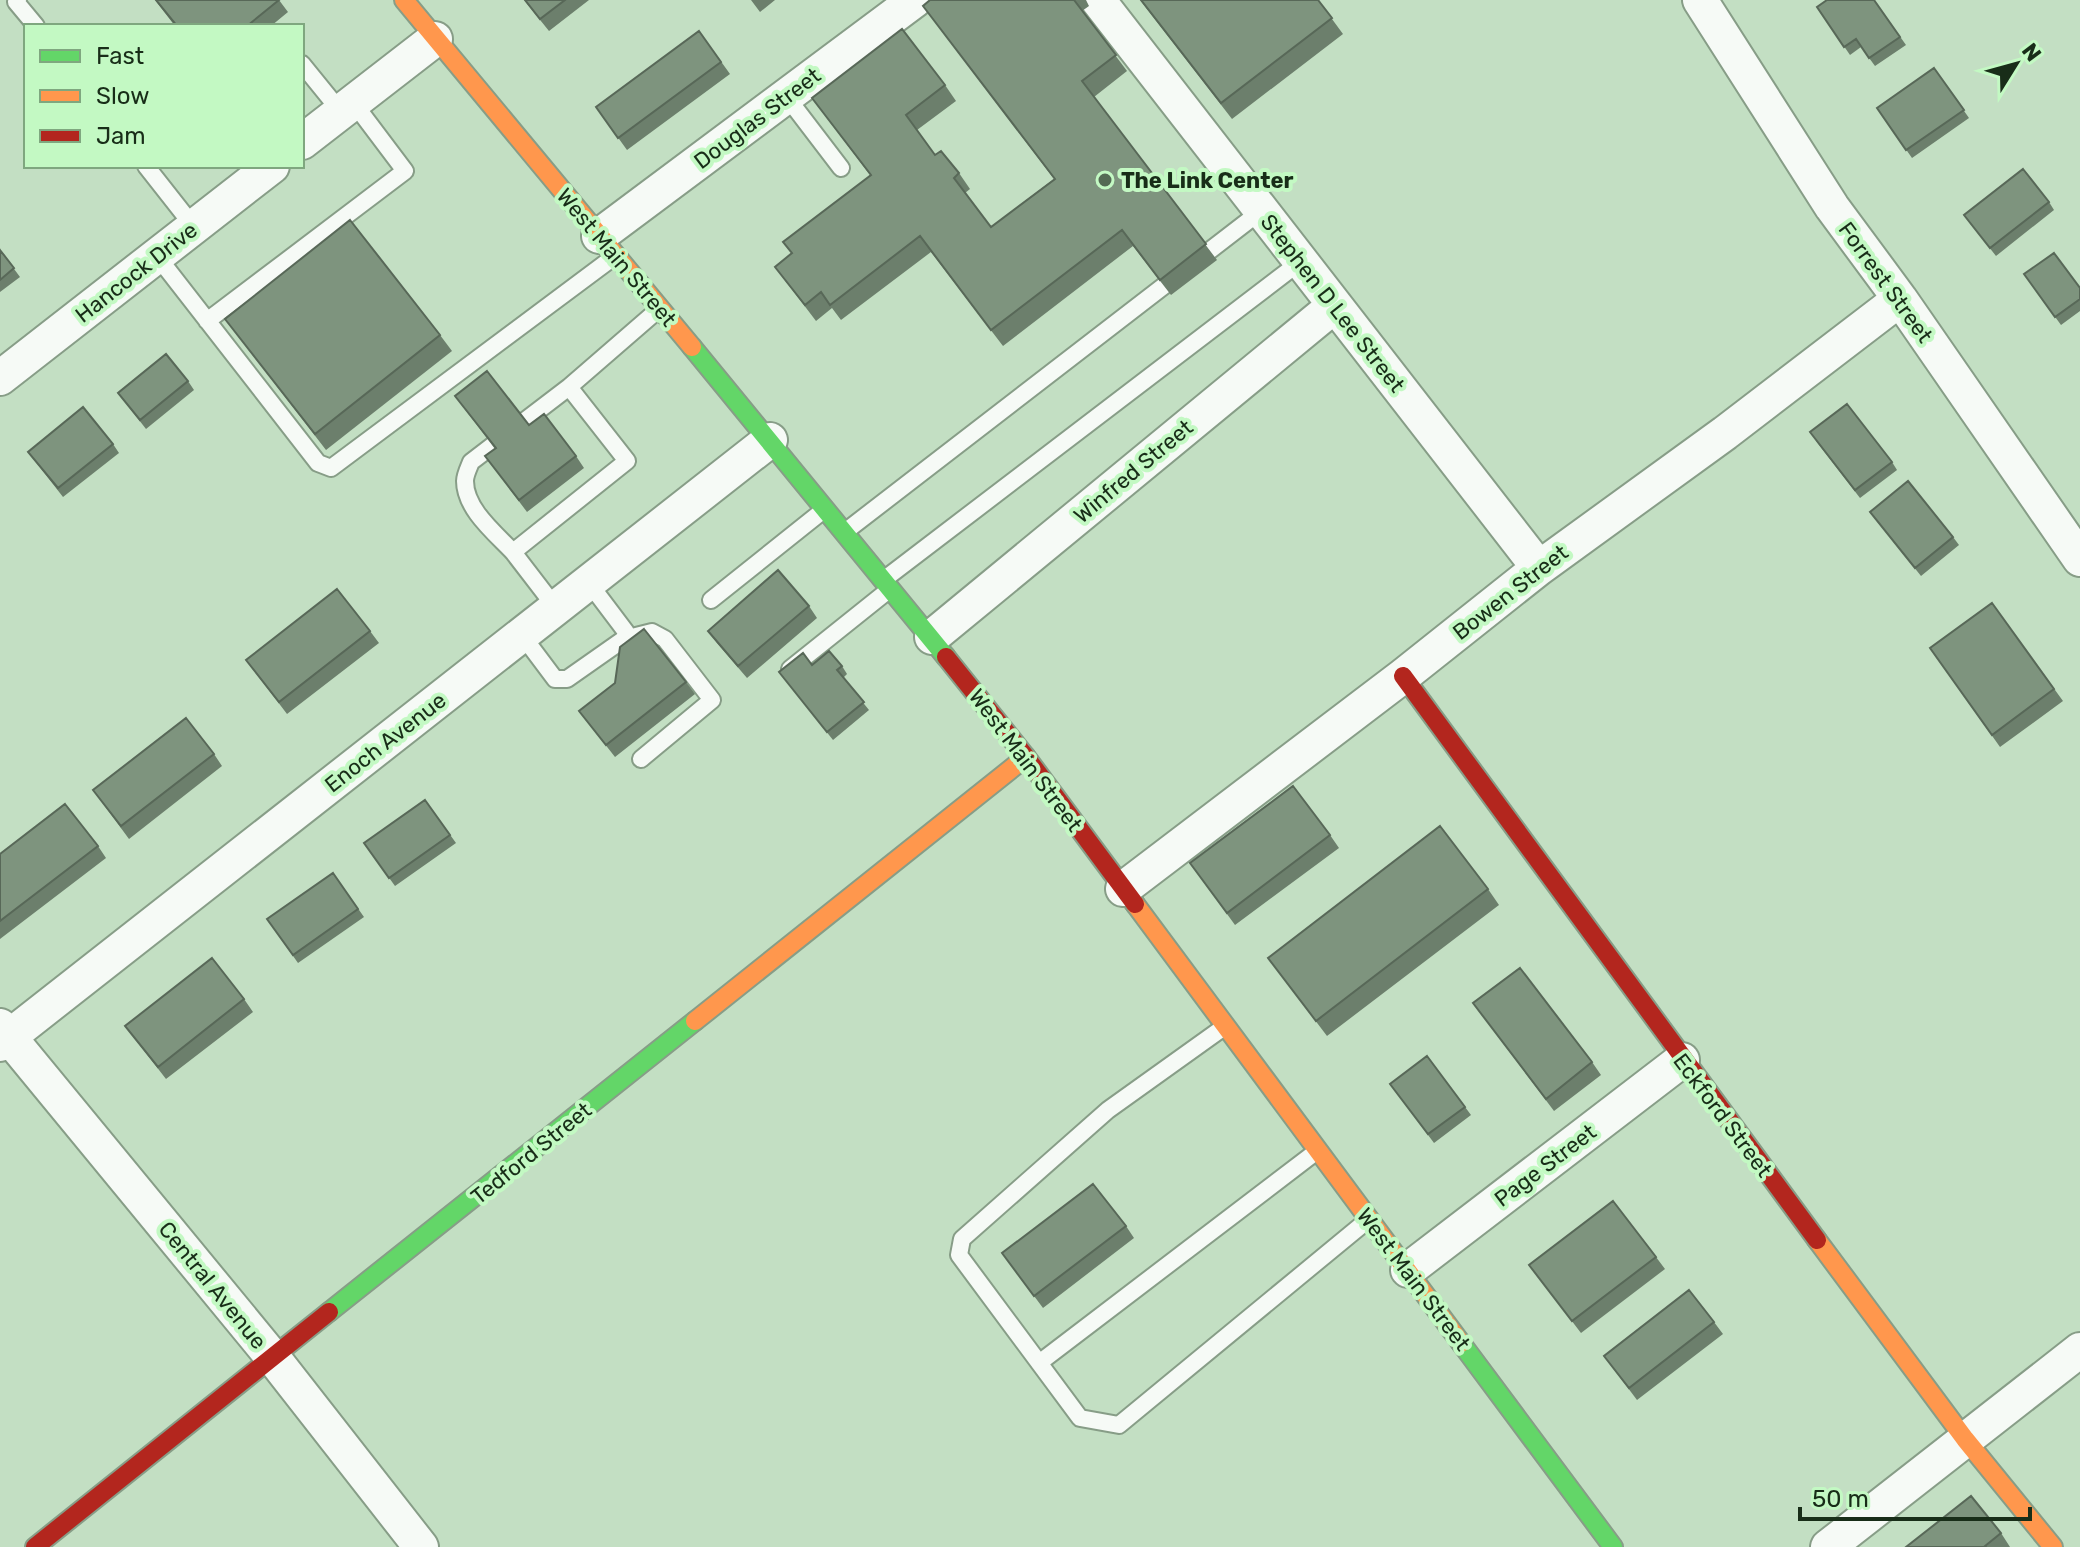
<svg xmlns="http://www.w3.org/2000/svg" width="2080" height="1547" font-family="Rubik,sans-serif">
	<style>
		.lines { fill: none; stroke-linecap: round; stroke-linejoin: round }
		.lane-casing { stroke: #879d87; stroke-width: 20 }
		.street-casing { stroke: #879d87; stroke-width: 38 }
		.fast-casing { stroke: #879d87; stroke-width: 22 }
		.slow-casing { stroke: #879d87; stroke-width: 22 }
		.jam-casing { stroke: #879d87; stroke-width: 22 }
		.lane { stroke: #f6faf6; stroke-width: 16 }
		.street { stroke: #f6faf6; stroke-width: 34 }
		.fast { stroke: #63d668; stroke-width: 18 }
		.slow { stroke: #ff974d; stroke-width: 18 }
		.jam { stroke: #b3261e; stroke-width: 18 }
		.wall { fill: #6c7f6c }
		.building { fill: #7e947e; stroke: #586858; stroke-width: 2 }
		.poi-dot { fill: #546b54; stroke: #c3f9c3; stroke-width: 3 }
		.labels { text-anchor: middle; stroke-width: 8; stroke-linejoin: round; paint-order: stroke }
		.street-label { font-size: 22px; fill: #182d18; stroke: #c3f9c3 }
		.poi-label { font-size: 22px; font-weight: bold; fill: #182d18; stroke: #c3f9c3; text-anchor: start }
	</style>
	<rect width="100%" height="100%" fill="#c3dfc3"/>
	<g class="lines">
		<defs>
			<path id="lane" d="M18 0 16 2 36 26
				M302 64 341 112
				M786 96 841 168
				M146 166 194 227
				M157 256 318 463 331 468 615 256
				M207 321 405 171 353 102
				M846 531 1261 211
				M513 552C495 533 465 509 465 481 465 475 469 467 471 462L569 387
				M886 578 1300 262
				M711 600 825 509
				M556 608 513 552 627 461 569 387 659 309
				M522 635 555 679H567L624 639 626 632 589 583
				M624 639 652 632 665 639 712 700 641 759
				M790 669 890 589
				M1224 1027 1108 1110 962 1239 959 1255 1080 1418 1119 1425 1369 1219
				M1039 1363 1317 1151"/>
			<path id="street" d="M1098 0 1539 568
				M1700 0 1832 207 1900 299 2080 559
				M302 142 435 39
				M599 236 915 0
				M0 378 272 166
				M932 637 1334 306
				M1123 889 1403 676 1539 568 1725 433 1900 299
				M0 1026 274 1359 421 1547
				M0 1044 770 440
				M1408 1270 1682 1060
				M1828 1547 2080 1350"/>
			<path id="fast" d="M692 347 946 657
				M329 1312 695 1021
				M1461 1343 1613 1547"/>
			<path id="slow" d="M404 0 692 347
				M1135 904 1461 1343
				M695 1021 1026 757
				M1817 1240 1965 1439 2053 1547"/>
			<path id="jam" d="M946 657 1026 757 1135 904
				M1403 676 1817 1240
				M35 1547 329 1312"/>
		</defs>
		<!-- lane casing -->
		<use href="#lane" class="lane-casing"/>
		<!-- street casing -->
		<use href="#street" class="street-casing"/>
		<!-- fast casing -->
		<use href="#fast" class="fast-casing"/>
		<!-- slow casing -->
		<use href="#slow" class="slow-casing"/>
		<!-- jam casing -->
		<use href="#jam" class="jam-casing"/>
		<!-- lane -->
		<use href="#lane" class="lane"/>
		<!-- street -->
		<use href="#street" class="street"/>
		<!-- fast -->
		<use href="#fast" class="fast"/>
		<!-- slow -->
		<use href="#slow" class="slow"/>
		<!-- jam -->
		<use href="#jam" class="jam"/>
	</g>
	<!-- wall -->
	<path class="wall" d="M155 0H279L288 12 271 26H175Z
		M524 0H589L549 31Z
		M751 0H775L760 12Z
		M930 0H1086L1089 6 1082 11 1127 71 1094 97 1217 260 1171 295 1133 246 1003 346 931 252 841 320 832 308 816 321 775 267 792 254 870 175 812 98 945 85 956 101 917 130 935 155 959 173 970 189 965 193 991 227 1054 179 923 6Z
		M1140 0H1318L1343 34 1232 119Z
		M1874 0 1906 45 1875 66 1861 47 1850 55 1817 7Z
		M699 31 730 74 627 150 596 107Z
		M1934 68 1969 118 1912 158 1877 108Z
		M2049 202 2054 210 1996 256 1970 223Z
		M0 250 20 277 0 292Z
		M2024 274 2080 288V311L2061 325Z
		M225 319 440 335 452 351 326 450Z
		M188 381 194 390 146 429 118 393Z
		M455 396 529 425 576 456 584 468 527 512 485 456 495 449Z
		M1816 441 1892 462 1897 470 1860 498Z
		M113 444 119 453 63 497 28 452Z
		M1870 512 1953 537 1959 545 1921 576Z
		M1992 603 2063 701 2000 747 1930 648Z
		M809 606 817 618 747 678 717 643 708 631Z
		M370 631 379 643 287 714 246 660Z
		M812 665 842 666 847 674 843 678 869 710 833 740 779 672Z
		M686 682 695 694 615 757 579 711 615 683Z
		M214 754 222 766 129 839 93 790Z
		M425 800 456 843 395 886 364 843Z
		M1330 835 1339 848 1235 925 1190 863Z
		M98 846 106 858 0 939V854Z
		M333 873 364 917 298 963 267 919Z
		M1488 889 1499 905 1327 1036 1268 958Z
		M244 999 253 1012 166 1079 125 1026Z
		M1473 1003 1592 1062 1601 1075 1554 1111Z
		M1427 1056 1471 1115 1434 1143 1390 1084Z
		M1126 1226 1134 1238 1043 1308 1002 1253Z
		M1656 1257 1665 1269 1581 1333 1529 1265Z
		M1714 1322 1723 1334 1637 1400 1604 1356Z
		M2001 1533 2010 1547H1906Z"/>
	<!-- building -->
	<path class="building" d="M156 0H279L247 26H177Z
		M525 0H565L540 19Z
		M930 0H1074L1116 55 1082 81 1206 244 1160 280 1122 230 991 330 920 236 830 305 821 292 805 305 775 267 792 253 783 242 871 175 812 98 902 29 945 85 906 115 935 155 941 151 959 173 954 178 991 227 1055 179 923 6Z
		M1141 0H1318L1332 18 1221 103Z
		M1827 0H1874L1900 37 1869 58 1856 39 1844 47 1817 7Z
		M699 31 721 62 618 138 596 107Z
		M1934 68 1964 110 1906 150 1877 108Z
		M2023 169 2049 202 1990 248 1964 215Z
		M350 220 440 335 315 434 225 319Z
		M0 250 14 268 0 280Z
		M2054 253 2080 288V299L2055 317 2024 274Z
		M166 354 188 381 140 420 118 393Z
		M487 371 529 425 544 414 576 456 519 500 485 456 496 448 455 396Z
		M1847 404 1892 462 1855 490 1810 432Z
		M83 407 113 444 58 488 28 452Z
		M1908 481 1953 537 1915 568 1870 512Z
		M778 570 809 606 738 666 708 631Z
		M337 589 370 631 279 702 246 660Z
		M1992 603 2054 689 1992 735 1930 648Z
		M644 629 686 682 606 745 579 711 615 683 620 647Z
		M829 651 842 666 837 670 864 702 827 732 779 672 803 653 812 665Z
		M186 718 214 754 121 826 93 790Z
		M1293 786 1330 835 1227 913 1190 863Z
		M425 800 450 835 389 878 364 843Z
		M65 804 98 846 0 921V854Z
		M1440 826 1488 889 1316 1021 1268 958Z
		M333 873 358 909 293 955 267 919Z
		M212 958 244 999 158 1067 125 1026Z
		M1520 968 1592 1062 1546 1099 1473 1003Z
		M1427 1056 1465 1107 1428 1134 1390 1084Z
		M1093 1184 1126 1226 1034 1296 1002 1253Z
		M1613 1201 1656 1257 1572 1321 1529 1265Z
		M1689 1290 1714 1322 1629 1388 1604 1356Z
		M1971 1496 2001 1533 1985 1546 1986 1547H1906Z"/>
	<!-- markers -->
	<circle class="poi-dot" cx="1105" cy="180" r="8"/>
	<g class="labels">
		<!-- street labels -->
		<g class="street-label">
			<text transform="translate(757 118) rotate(-37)" y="8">Douglas Street</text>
			<text transform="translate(617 257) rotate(50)" y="8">West Main Street</text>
			<text transform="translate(136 272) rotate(-38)" y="8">Hancock Drive</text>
			<text transform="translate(1886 282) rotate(54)" y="8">Forrest Street</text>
			<text transform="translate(1333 303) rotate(52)" y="8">Stephen D Lee Street</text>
			<text transform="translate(1133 471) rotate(-40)" y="8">Winfred Street</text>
			<text transform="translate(1510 592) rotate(-38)" y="8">Bowen Street</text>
			<text transform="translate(385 742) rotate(-38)" y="8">Enoch Avenue</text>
			<text transform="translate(1026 760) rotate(53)" y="8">West Main Street</text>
			<text transform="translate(1723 1115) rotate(53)" y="8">Eckford Street</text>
			<text transform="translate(531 1153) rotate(-39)" y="8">Tedford Street</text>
			<text transform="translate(1545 1165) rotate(-37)" y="8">Page Street</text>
			<text transform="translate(1414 1279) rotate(53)" y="8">West Main Street</text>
			<text transform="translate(213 1285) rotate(51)" y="8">Central Avenue</text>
		</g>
		<!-- poi labels -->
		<g class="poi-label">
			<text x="1121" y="188">The Link Center</text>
		</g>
	</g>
	<!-- legend -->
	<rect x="24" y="24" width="280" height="144" fill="#c3f9c3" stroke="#7fa77f" stroke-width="2"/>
	<rect x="40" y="50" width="40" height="12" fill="#63d668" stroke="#7fa77f" stroke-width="2"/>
	<text x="96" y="64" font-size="24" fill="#182d18">Fast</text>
	<rect x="40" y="90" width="40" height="12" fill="#ff974d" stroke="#7fa77f" stroke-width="2"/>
	<text x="96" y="104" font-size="24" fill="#182d18">Slow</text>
	<rect x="40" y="130" width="40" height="12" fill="#b3261e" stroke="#7fa77f" stroke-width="2"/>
	<text x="96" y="144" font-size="24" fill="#182d18">Jam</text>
	<!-- north arrow -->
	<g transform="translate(2016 64) rotate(53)" stroke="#c3f9c3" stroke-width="6" paint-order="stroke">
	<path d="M0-6L14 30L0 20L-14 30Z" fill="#182d18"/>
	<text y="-12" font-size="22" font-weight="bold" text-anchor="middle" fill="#182d18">N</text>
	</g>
	<!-- scale -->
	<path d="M1800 1507v12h230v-12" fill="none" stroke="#182d18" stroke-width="4"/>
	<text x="1812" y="1507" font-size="24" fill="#182d18" stroke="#c3f9c3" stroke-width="6" paint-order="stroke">50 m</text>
</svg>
